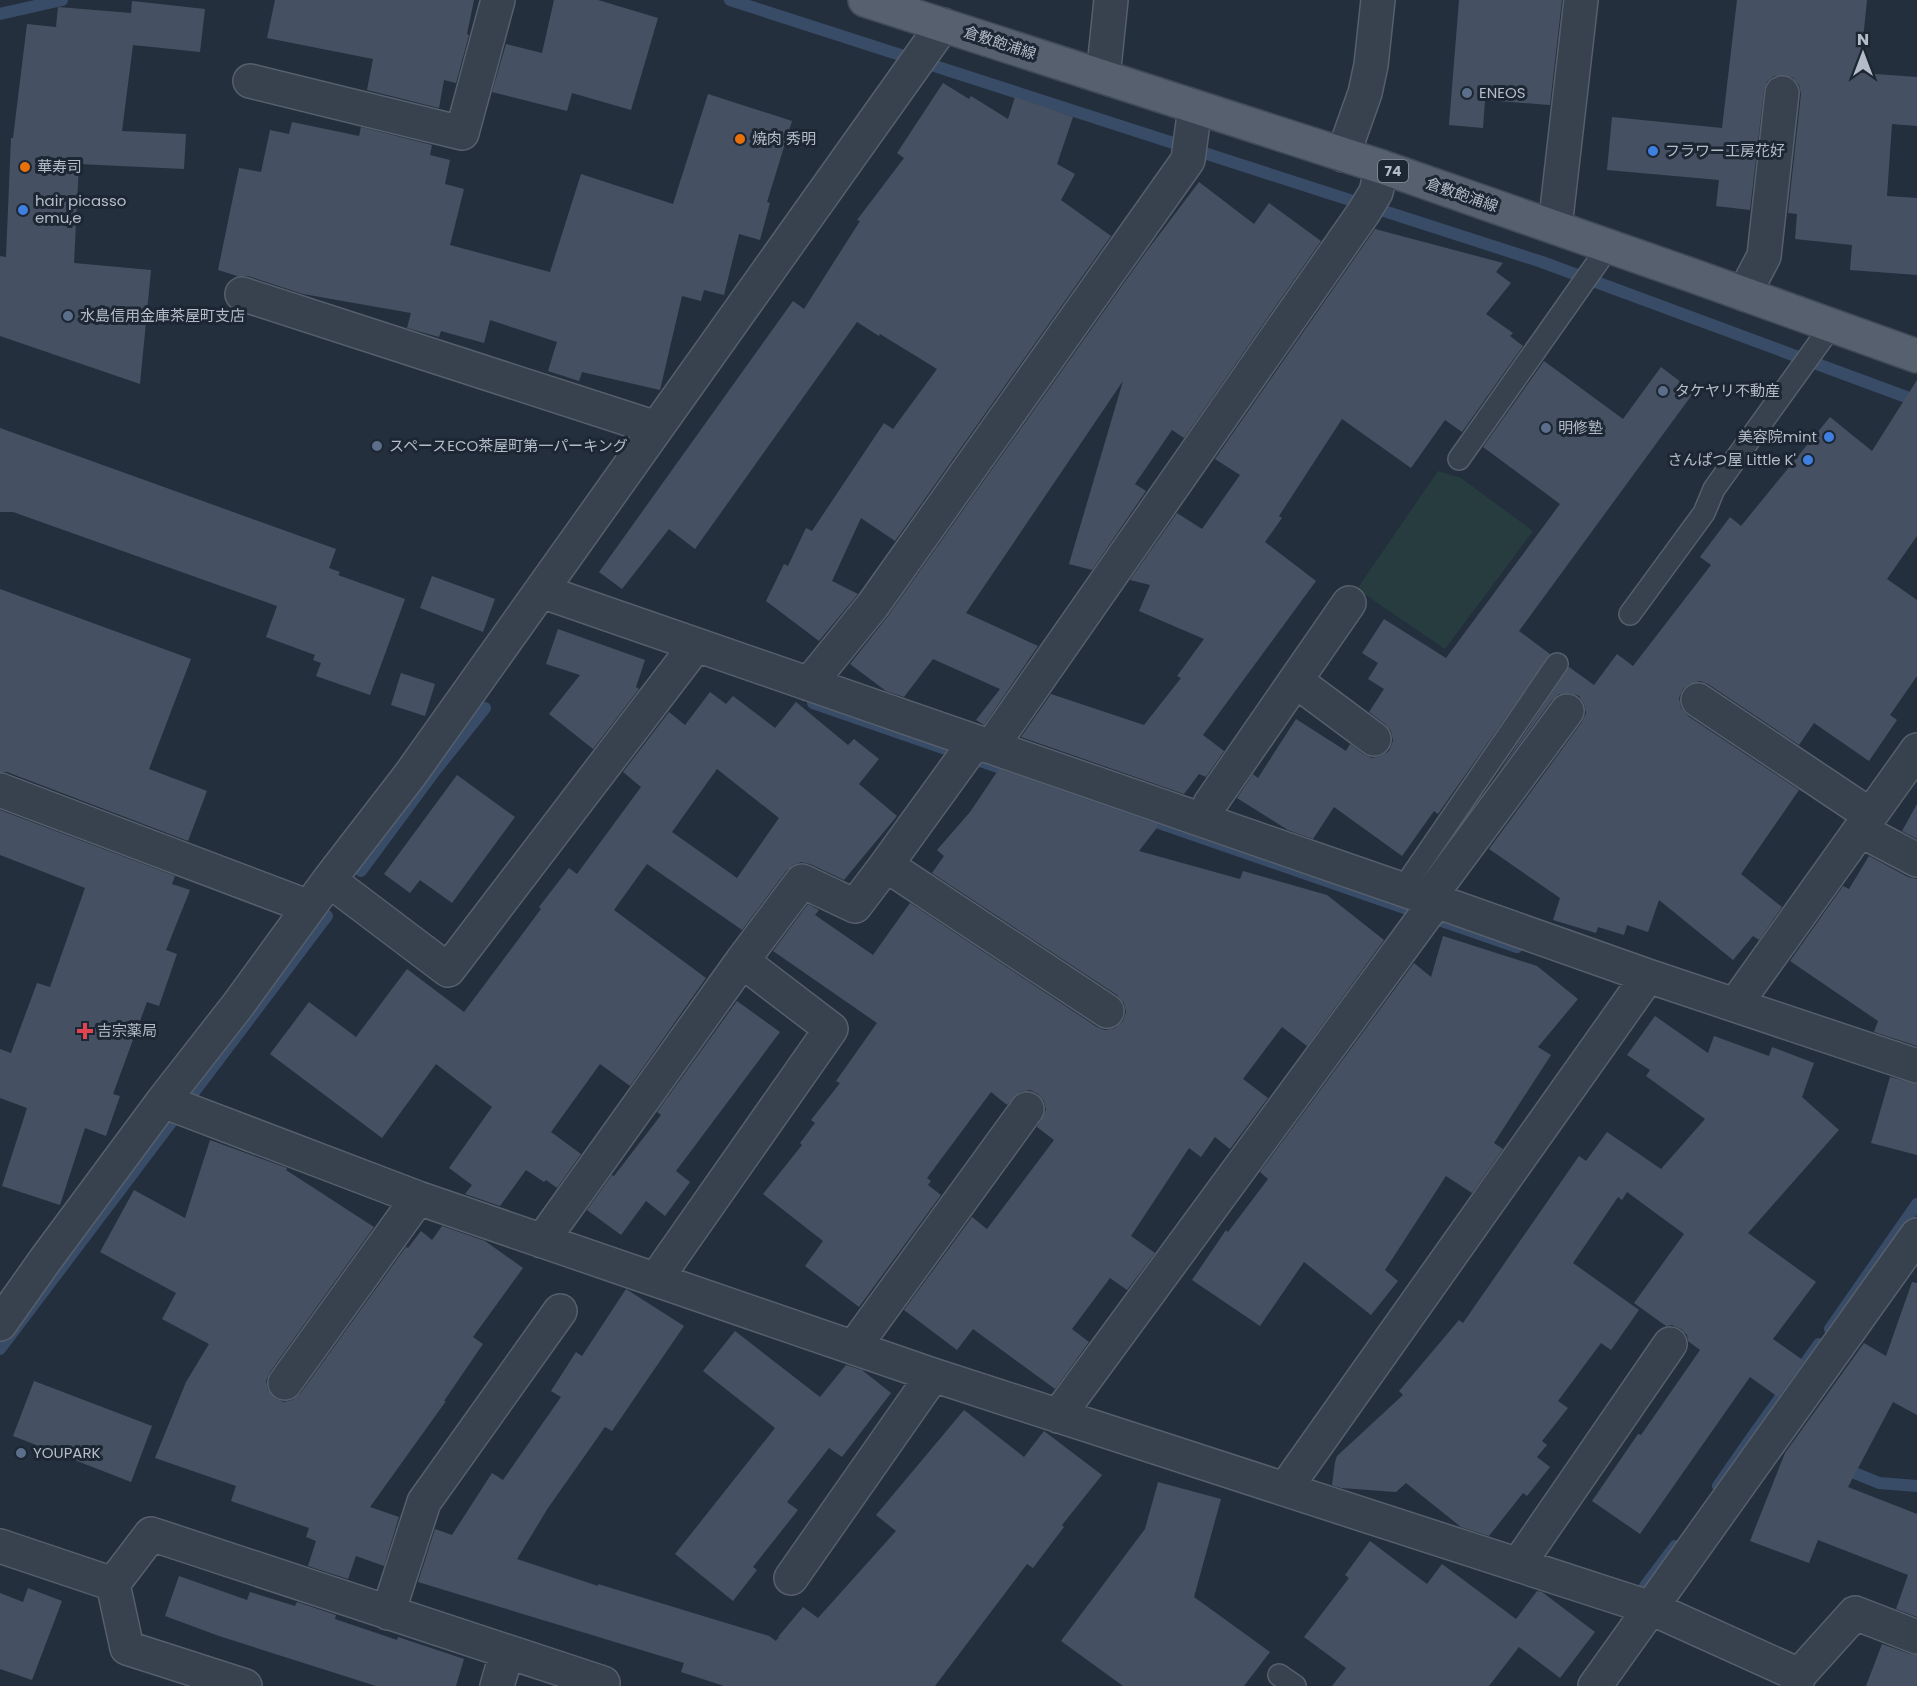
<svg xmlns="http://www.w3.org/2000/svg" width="1917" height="1686" font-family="Poppins,'Noto Sans JP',sans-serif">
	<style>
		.green { fill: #263c3f }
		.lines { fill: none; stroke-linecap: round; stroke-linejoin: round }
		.stream { stroke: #394c67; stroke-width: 12 }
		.building { fill: #455162; fill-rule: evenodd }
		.lane-casing { stroke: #565f6c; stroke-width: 24 }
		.street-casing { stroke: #565f6c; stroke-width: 36 }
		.primary-casing { stroke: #414a57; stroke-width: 36 }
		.lane { stroke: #38414e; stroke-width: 21 }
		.street { stroke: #38414e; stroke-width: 33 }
		.primary { stroke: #56606e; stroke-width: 33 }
		.service-dot { fill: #5c6f8a; stroke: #1d2633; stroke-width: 2 }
		.food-dot { fill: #e8710a; stroke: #1d2633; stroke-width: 2 }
		.shop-dot { fill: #3f7fe0; stroke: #1d2633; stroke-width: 2 }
		.health-dot { fill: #e0444e; stroke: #1d2633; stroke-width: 2 }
		.labels { text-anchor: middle; stroke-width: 6; stroke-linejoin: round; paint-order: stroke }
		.shield { fill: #1d2633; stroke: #878f9c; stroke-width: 1.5 }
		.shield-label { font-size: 14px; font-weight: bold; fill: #b4bcc9 }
		.street-label { font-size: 15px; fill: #b4bcc9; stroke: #1d2633 }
		.poi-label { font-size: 15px; fill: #b4bcc9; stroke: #1d2633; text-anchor: start }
	</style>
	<rect width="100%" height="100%" fill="#242f3e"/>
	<!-- green -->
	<path class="green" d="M1438 471 1461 478 1533 531 1445 649 1357 589Z"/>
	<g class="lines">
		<!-- stream -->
		<path class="stream" d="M730 0 1542 262 1917 401
			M0 14 62 0
			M813 703 1517 947
			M361 871 434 772 485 708
			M1830 1329 1917 1204
			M0 1349 327 916
			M1757 1430 1819 1344
			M1840 1467 1879 1483 1917 1486
			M1718 1486 1757 1430 1761 1432
			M1645 1586 1675 1546"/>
	</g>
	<!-- building -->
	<path class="building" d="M275 0H474L467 34 469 35 456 83 444 80 439 108 367 90 373 59 267 38Z
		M554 0H598L658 18 631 110 572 93 567 111 492 92 506 44 542 53Z
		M1459 0H1562L1550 105 1485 100 1483 128 1449 125Z
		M1737 0H1867L1860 69H1862L1861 73 1917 77V126L1892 124 1887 196 1917 198V275L1850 270 1852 245 1795 239 1797 214 1788 213 1801 94 1799 85 1793 78 1785 75 1774 76 1767 82 1764 90 1750 210 1716 206 1719 180 1607 170 1612 117 1722 128Z
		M132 1 205 9 200 52 133 45 122 131 186 134 184 169 79 164 74 263 151 270 140 384 0 336V256L6 257 11 138H13L27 24 56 27 58 7 131 13Z
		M943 83 969 99 971 96 1008 119 1015 97 1073 117 1057 164 1075 174 1061 200 1111 236 895 541 861 518 832 581 858 594 819 641 766 601 784 564 788 566 806 528 812 531 884 423 893 429 937 369 880 334 879 336 857 322 695 549 669 529 622 589 599 572 793 301 804 309 860 221 857 220 904 158 897 153Z
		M708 94 792 121 767 202 770 203 760 240 739 234 724 295 704 290 701 301 682 296 660 390 582 372 579 381 548 371 557 342 490 320 484 343 441 331 439 337 407 328 411 313 303 294 248 276H237L218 270 239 168 261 172 270 130 289 134 292 122 359 136 361 127 432 145 430 155 450 160 445 184 464 189 450 245 550 272 581 174 673 204Z
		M1199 182 1254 224 1269 203 1321 241 1184 438 1172 430 1135 484 1146 491 1092 570 1069 564 1123 381 966 613 1038 646 984 725 976 720 1000 689 933 659 904 697 886 691 850 664 888 616 1146 252Z
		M1375 229 1503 263 1496 272 1511 283 1486 314 1513 333 1510 336 1523 346 1462 432 1445 420 1411 468 1342 419 1279 516 1282 518 1265 542 1316 581 1203 735 1224 751 1206 777 1199 774 1184 794 1021 737 1051 694 1144 725 1181 678 1177 676 1204 639 1139 611 1150 585 1130 580 1177 513 1202 529 1240 475 1215 459Z
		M1544 361 1623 419 1661 367 1694 392 1519 631 1550 654 1438 814 1434 811 1402 856 1334 807 1313 839 1288 830 1237 798 1253 774 1258 778 1296 719 1346 751 1350 744 1363 754 1372 758 1381 756 1389 751 1393 741 1391 731 1385 724 1369 712 1384 689 1368 679 1378 663 1362 653 1384 619 1446 658 1560 504 1483 447Z
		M1917 380V536L1887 579 1917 600V676L1890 715 1897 720 1869 761 1814 723 1799 745 1708 684 1700 681 1689 684 1683 689 1679 698 1681 708 1688 716 1799 790 1741 874 1782 907 1759 940 1753 936 1733 960 1659 900 1648 932 1627 925 1624 935 1598 927 1596 933 1553 920 1560 898 1489 849 1582 722 1586 713 1584 704 1579 696 1570 693 1559 694 1552 700 1496 776 1569 667 1594 685 1617 654 1633 666 1711 565 1700 557 1730 517 1741 526 1830 417 1872 451Z
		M0 428 336 549 329 568 340 572 338 575 405 599 370 695 316 676 321 663 313 660 315 655 266 637 277 606 13 512H0Z
		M432 576 495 599 483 632 420 608Z
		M0 589 191 659 149 769 207 791 188 841 7 772H0Z
		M558 629 645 660 636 687 639 689 593 749 549 714 580 675 546 664Z
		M401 673 435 684 425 716 391 705Z
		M710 692 726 704 733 696 775 728 796 702 848 745 854 739 879 759 859 784 897 816 844 880 810 864 801 862 793 865 787 870 742 930 647 864 614 910 706 978 630 1086 600 1064 551 1132 581 1154 557 1188 546 1180 544 1182 526 1170 500 1206 465 1194 472 1185 449 1168 492 1107 436 1064 382 1138 270 1054 309 1002 356 1037 407 969 464 1012 541 909 539 907 569 868 577 874 641 787 623 772 669 712 685 725ZM717 769 779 818 737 878 672 832Z
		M999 769 1159 825 1139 851 1240 879 1243 871 1327 895 1384 940 1307 1046 1282 1027 1243 1079 1268 1098 1230 1149 1215 1137 1201 1157 1189 1148 1131 1236 1155 1253 1127 1290 1110 1278 1072 1329 1089 1342 1055 1389 973 1329 957 1350 904 1310 972 1217 987 1229 1054 1140 1037 1127 1046 1110 1044 1101 1038 1094 1030 1090 1020 1092 1007 1105 991 1092 927 1178 931 1181 928 1185 941 1195 859 1307 805 1266 823 1241 763 1194 802 1145 800 1143 815 1123 811 1120 840 1083 836 1081 877 1023 773 951 808 904 819 910 815 915 873 955 910 903 1097 1027 1105 1030 1115 1028 1123 1021 1126 1012 1124 1003 1117 995 932 873 944 856 937 850 970 812Z
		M457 775 515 817 452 903 420 880 410 893 384 874Z
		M1917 804V839L1902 831Z
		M0 810 175 876 172 884 190 890 166 950 177 954 159 1006 147 1002 113 1094 120 1096 106 1136 85 1128 60 1205 2 1186 27 1108 0 1098V1049L11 1053 37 983 50 987 85 888 0 855Z
		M1869 856 1908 877 1917 879V1046L1874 1032 1878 1021 1790 961 1843 886 1849 889Z
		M1443 936 1537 966 1578 999 1538 1047 1551 1055 1494 1143 1503 1149 1472 1193 1446 1176 1385 1270 1398 1281 1371 1315 1304 1262 1260 1326 1192 1280 1226 1230 1228 1232 1268 1179 1260 1172 1414 963 1431 977Z
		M737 1001 780 1032 676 1171 690 1182 665 1216 646 1201 621 1235 587 1210 612 1175 614 1176 661 1115 657 1112Z
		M1655 1016 1708 1053 1714 1036 1769 1056 1772 1047 1814 1063 1802 1097 1839 1130 1748 1233 1816 1282 1773 1339 1804 1361 1778 1397 1750 1377 1640 1534 1592 1501 1638 1434 1641 1435 1700 1350 1688 1341 1687 1335 1681 1329 1672 1325 1666 1326 1634 1303 1684 1234 1627 1192 1622 1200 1618 1197 1573 1263 1639 1310 1611 1350 1601 1343 1558 1401 1568 1408 1542 1441 1547 1445 1537 1457 1550 1467 1527 1496 1523 1493 1489 1536 1461 1527 1406 1483 1396 1492 1341 1488 1332 1485 1335 1462 1337 1456 1403 1395 1399 1391 1459 1320 1463 1323 1579 1156 1586 1161 1607 1132 1661 1169 1705 1119 1646 1076 1650 1070 1627 1055Z
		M1890 1077 1917 1084V1155L1871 1143Z
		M210 1140 287 1168 286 1170 374 1227 270 1372 266 1381 268 1390 275 1398 284 1402 292 1400 300 1394 406 1247 408 1248 421 1231 432 1240 442 1226 485 1241 523 1268 473 1337 483 1344 444 1401H446L370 1507 399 1517 384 1566 356 1556 348 1579 308 1566 316 1541 306 1537 309 1528 231 1501 236 1486 155 1458 186 1382 209 1344 162 1319 176 1293 100 1252 134 1190 185 1218Z
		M1912 1282 1917 1283V1415L1893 1402 1848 1487 1917 1514V1617L1896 1609 1908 1575 1818 1540 1809 1563 1750 1541 1785 1453 1864 1343 1886 1356Z
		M626 1289 684 1326 612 1431 605 1427 548 1508 517 1559 598 1586V1584L769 1636 776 1641 778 1638 781 1639 778 1637 803 1607 818 1618 896 1531 876 1515 964 1410 1024 1457 1044 1431 1102 1475 1062 1525 1064 1527 1033 1568 1027 1564 935 1686H724L681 1672 684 1663 418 1582 435 1529 452 1535 492 1473 503 1480 561 1397 551 1391 576 1352 582 1356Z
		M735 1331 820 1397 846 1365 862 1370 891 1393 842 1457 829 1448 787 1502 798 1510 753 1567 757 1570 733 1601 675 1554 775 1428 703 1371Z
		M34 1381 152 1426 131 1482 13 1436Z
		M1158 1482 1221 1499 1194 1597 1270 1652 1244 1686H1123L1061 1641 1145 1529Z
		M1370 1541 1427 1584 1442 1564 1516 1619 1537 1591 1542 1592 1595 1632 1560 1678 1519 1647 1489 1686H1332L1346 1668 1304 1637 1349 1578 1345 1575Z
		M179 1576 247 1600 250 1592 295 1606 297 1602 336 1615 335 1619 397 1640 398 1637 464 1659 456 1686H376L219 1636 165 1616Z
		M28 1588 62 1601 32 1680 0 1669V1593L23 1602Z
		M1882 1644 1910 1654 1917 1655V1686H1866Z"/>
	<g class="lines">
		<defs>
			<path id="lane" d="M1459 459 1609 246
				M1630 614 1704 513 1714 489 1832 325
				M1402 890 1557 664
				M1279 1675 1295 1686"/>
			<path id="street" d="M1103 77 1111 0
				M250 81 462 133 498 0
				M1343 155 1365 93 1371 65 1378 0
				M1555 227 1581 0
				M242 294 656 428
				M1744 294 1764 256 1782 93
				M541 591 1436 901 1648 976 1917 1066
				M1296 681 1374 739
				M809 684 873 605 1188 160 1195 107
				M1698 700 1870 815
				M975 742 886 865 1107 1011
				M991 747 1364 212 1376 192 1382 167
				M0 790 309 907
				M1205 821 1210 804 1349 603
				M1860 830 1917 860
				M329 880 448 970 696 645
				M1428 899 1567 711
				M1735 1005 1917 750
				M163 1101 418 1198 933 1375 1651 1608 1799 1675 1796 1686
				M542 1241 742 961
				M656 1279 831 1029 742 961 802 881 855 906 886 865
				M0 1324 46 1259 163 1101 238 1005 329 880 410 775 943 25
				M854 1347 1027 1109
				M285 1383 418 1198
				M1058 1416 1436 901
				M1285 1489 1648 976
				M0 1546 113 1584 151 1534 603 1683
				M1518 1565 1670 1344
				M791 1578 933 1375
				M113 1584 127 1648 245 1686
				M388 1613 424 1502 560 1311
				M1799 1675 1855 1613 1917 1637
				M497 1686 507 1652
				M1595 1686 1917 1235"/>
			<path id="primary" d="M865 0 1382 167 1691 275 1917 356"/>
		</defs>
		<!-- lane casing -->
		<use href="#lane" class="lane-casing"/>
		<!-- street casing -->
		<use href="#street" class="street-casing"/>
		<!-- primary casing -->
		<use href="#primary" class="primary-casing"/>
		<!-- lane -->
		<use href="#lane" class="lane"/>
		<!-- street -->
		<use href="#street" class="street"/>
		<!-- primary -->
		<use href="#primary" class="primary"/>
	</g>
	<!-- markers -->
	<g class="service-dot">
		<circle cx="1467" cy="93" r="6"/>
		<circle cx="68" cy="316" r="6"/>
		<circle cx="1663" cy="391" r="6"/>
		<circle cx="1546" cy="428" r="6"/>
		<circle cx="377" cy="446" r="6"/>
		<circle cx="21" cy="1453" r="6"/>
	</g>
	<g class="food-dot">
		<circle cx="740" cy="139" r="6"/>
		<circle cx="25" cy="167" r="6"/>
	</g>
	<g class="shop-dot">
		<circle cx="1653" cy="151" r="6"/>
		<circle cx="23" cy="210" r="6"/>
		<circle cx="1829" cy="437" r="6"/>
		<circle cx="1808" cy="460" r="6"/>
	</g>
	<path class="health-dot" d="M82 1022h6v6h6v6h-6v6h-6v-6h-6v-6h6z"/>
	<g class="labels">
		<!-- shield labels -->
		<rect class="shield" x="1378" y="160" width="30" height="22" rx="4.5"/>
		<g class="shield-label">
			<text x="1393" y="176">74</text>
		</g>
		<!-- street labels -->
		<g class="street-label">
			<text transform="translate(1000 43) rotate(18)" y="5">倉敷飽浦線</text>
			<text transform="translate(1462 195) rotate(19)" y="5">倉敷飽浦線</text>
		</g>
		<!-- poi labels -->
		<g class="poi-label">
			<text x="1479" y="98">ENEOS</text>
			<text x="752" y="144">焼肉 秀明</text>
			<text x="1665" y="156">フラワー工房花好</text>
			<text x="37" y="172">華寿司</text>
			<text x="35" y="206">hair picasso<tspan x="35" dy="17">emu,e</tspan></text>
			<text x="80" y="321">水島信用金庫茶屋町支店</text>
			<text x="1675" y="396">タケヤリ不動産</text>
			<text x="1558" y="433">明修塾</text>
			<text x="1817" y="442" text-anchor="end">美容院mint</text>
			<text x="389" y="451">スペースECO茶屋町第一パーキング</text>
			<text x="1796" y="465" text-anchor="end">さんぱつ屋 Little K'</text>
			<text x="97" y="1036">吉宗薬局</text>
			<text x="33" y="1458">YOUPARK</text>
		</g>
	</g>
	<!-- north arrow -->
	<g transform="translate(1863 54)" stroke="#1d2633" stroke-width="4.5" paint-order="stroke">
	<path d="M0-4.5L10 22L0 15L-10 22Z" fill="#b4bcc9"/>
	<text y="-9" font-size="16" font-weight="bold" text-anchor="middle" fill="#b4bcc9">N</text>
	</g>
</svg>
